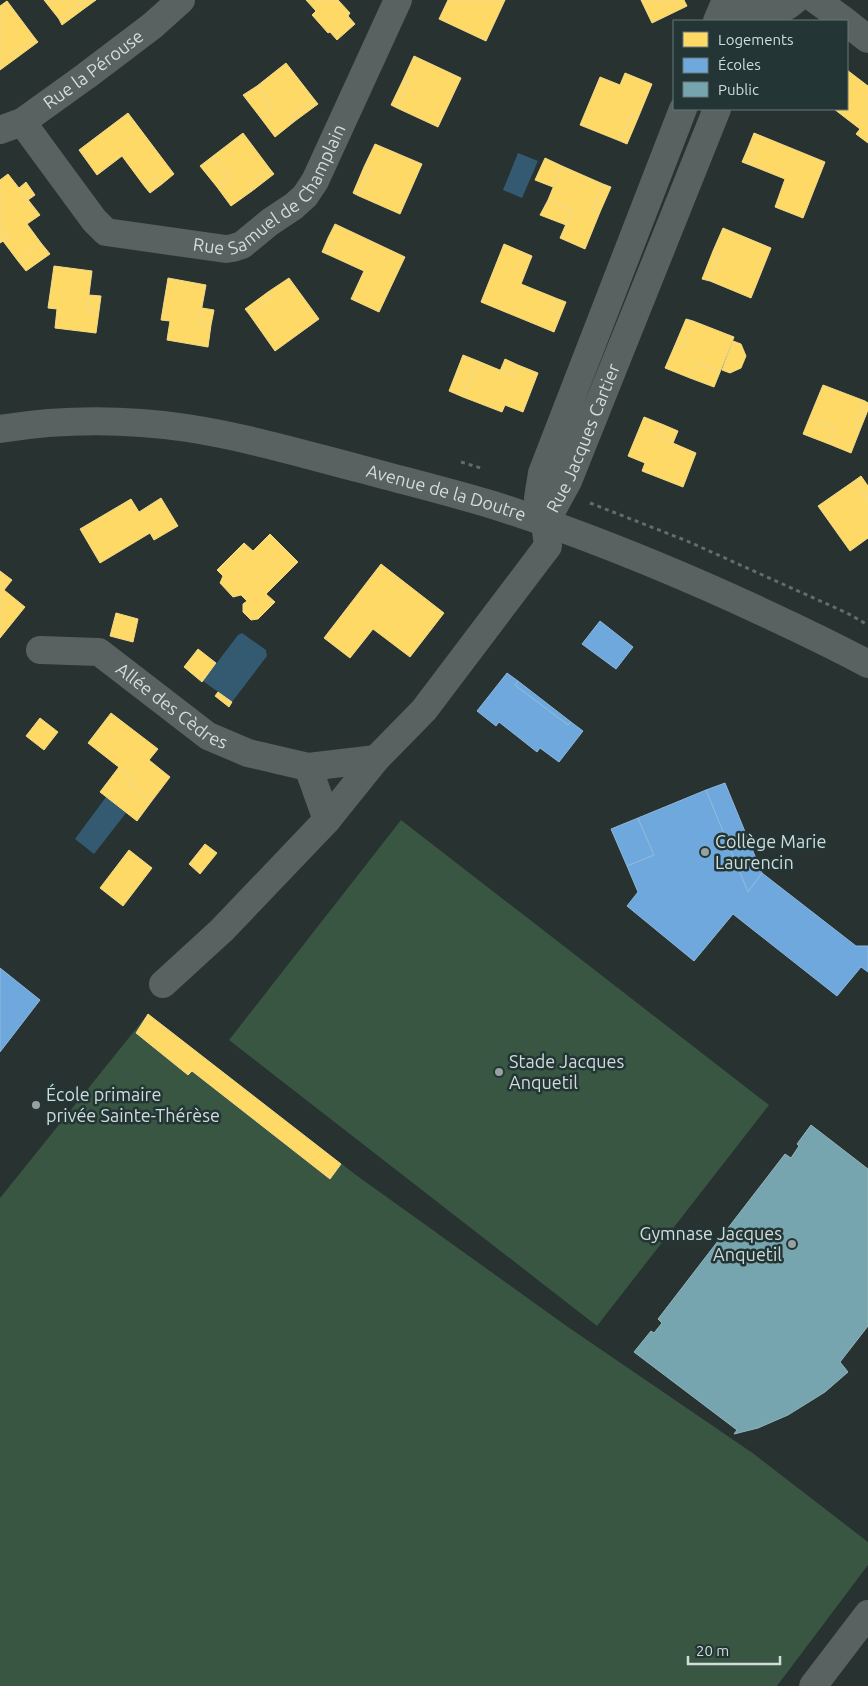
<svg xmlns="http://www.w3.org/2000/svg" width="868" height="1686" font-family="Ubuntu,sans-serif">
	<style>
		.green { fill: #385641 }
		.water { fill: #335a71 }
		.homes { fill: #ffd966; stroke: #f1da89 }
		.schools { fill: #6fa8dc; stroke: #8cb8dc }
		.public { fill: #76a5af; stroke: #91b6bc }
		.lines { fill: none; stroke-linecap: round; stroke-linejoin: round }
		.path { stroke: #646b6b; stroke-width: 3; stroke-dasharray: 4 4; stroke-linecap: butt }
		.minor { stroke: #596161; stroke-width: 28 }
		.secondary { stroke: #596161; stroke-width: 28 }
		.poi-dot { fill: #96a1a0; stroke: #233635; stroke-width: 2 }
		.labels { text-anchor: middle; stroke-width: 5; stroke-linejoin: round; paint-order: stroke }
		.street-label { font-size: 18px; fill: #d1dddc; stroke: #233635 }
		.poi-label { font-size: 18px; fill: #d1dddc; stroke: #233635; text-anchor: start }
	</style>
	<rect width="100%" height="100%" fill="#273231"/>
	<!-- green -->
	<path class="green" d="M401 820 769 1105 597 1326 229 1040Z
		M148 1014 356 1175 568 1327 754 1454 868 1542V1565L777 1686H0V1198Z"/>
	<!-- water -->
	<path class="water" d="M518 153 538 161 522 198 503 190Z
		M242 633 266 650 267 656 232 702 203 681 238 635Z
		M106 797 126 813 94 854 75 839Z"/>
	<!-- homes -->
	<path class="homes" d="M44 0H96L85 8 81 3 59 19Z
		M306 0H338L350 13 348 16 355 24 337 40 330 32 328 33 312 15 316 11Z
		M448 0H505L486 41 439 19Z
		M641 0H684L687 6 652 23Z
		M7 1 34 37 11 54 15 59 0 70V6Z
		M81 3 85 8 62 25 59 19Z
		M34 37 38 42 15 59 11 54Z
		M414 56 461 78 438 127 397 108 409 82 403 80Z
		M286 63 314 99 291 116 295 121 275 137 260 117 273 108 257 86Z
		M847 70 868 86V143L856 134 860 129 834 109H847Z
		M625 73 652 84 638 118 631 115 620 141 580 125 600 77 620 85Z
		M403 80 409 82 397 108 391 105Z
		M257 86 273 108 260 117 243 95Z
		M314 99 318 104 295 121 291 116Z
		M128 113 174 174 162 184 157 178 145 187 122 156 97 175 79 150Z
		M631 115 638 118 627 144 620 141Z
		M243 133 270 169 248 186 252 191 231 206 217 187 229 177 213 156Z
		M754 133 825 162 803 218 775 207 785 179 750 165 756 151 748 148Z
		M375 144 422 164 400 214 359 196 370 170 364 167Z
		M748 148 756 151 750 165 742 162Z
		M213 156 229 177 217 187 200 166Z
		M545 158 562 166 553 187 535 180Z
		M562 166 603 184 592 209 600 212 585 249 560 238 572 210 548 200Z
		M364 167 370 170 359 196 353 193Z
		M270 169 274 174 252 191 248 186Z
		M8 174 40 215 27 224 41 243 18 261 3 241 8 238 0 227V180Z
		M157 178 162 184 150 193 145 187Z
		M26 182 35 195 28 200 19 188Z
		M603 184 611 187 600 212 592 209Z
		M548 200 572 210 566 225 540 215Z
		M335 224 405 257 379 312 351 299 364 271 329 255 335 242 328 238Z
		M0 227 8 238 0 243Z
		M723 228 771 248 751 298 710 281 721 254 713 251Z
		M328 238 335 242 329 255 322 252Z
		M41 243 50 254 26 271 18 261Z
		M504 244 532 256 521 284 558 299 552 313 560 317 554 332 481 302Z
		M713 251 721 254 710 281 702 279Z
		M54 266 92 271 87 310 99 311 96 333 55 328 57 309 48 308Z
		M168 278 206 285 199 323 211 325 208 347 167 340 170 321 161 320Z
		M289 278 319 319 275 351 249 314 272 297 268 292Z
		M268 292 272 297 249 314 245 309Z
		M89 295 101 296 99 311 87 310Z
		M558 299 566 302 560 317 552 313Z
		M202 308 214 310 211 325 199 323Z
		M686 319 693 321 683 348 675 345Z
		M693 321 734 337 720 372 696 363 690 378 665 368 675 345 683 348Z
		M733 341 741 344 746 356 741 368 730 373 722 370Z
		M463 355 478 361 463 397 449 391Z
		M505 359 518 365 514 376 500 371Z
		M478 361 514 376 518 365 538 373 523 412 505 405 502 412 463 397Z
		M696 363 720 372 714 387 690 378Z
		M823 385 865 401 855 427 860 430 851 453 829 444 834 429 809 419Z
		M865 401 868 403V410L860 430 855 427Z
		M644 417 664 425 659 437 696 453 683 487 642 471 645 463 628 456Z
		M809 419 834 429 829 444 803 434Z
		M664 425 678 431 673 443 659 437Z
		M861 476 868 486V500L854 481Z
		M854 481 868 500V538L850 551 818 506Z
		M161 498 178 526 154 540 150 533 100 563 80 529 131 499 139 512Z
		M270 534 298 562 266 594 275 602 258 619 251 620 243 612V604L247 601 241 595 233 597 220 583 223 576 217 570 236 551 245 559Z
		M244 543 253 551 245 559 236 551Z
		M381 564 444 613 410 657 373 629 350 658 324 638Z
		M0 571 12 580 4 590 25 607 0 638Z
		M116 613 138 619 133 642 110 636Z
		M198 649 216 663 202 682 184 667Z
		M218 692 232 702 229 707 215 696Z
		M111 713 158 749 149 760 170 777 151 802 129 785 134 779 88 743Z
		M40 718 58 732 44 750 26 736Z
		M119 767 134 779 129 785 151 802 137 821 100 792Z
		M205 844 217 853 200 874 189 864Z
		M129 850 152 868 123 906 100 888Z
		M148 1014 341 1164 330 1179 192 1071 188 1075 136 1033Z"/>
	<!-- schools -->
	<path class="schools" d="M600 621 633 647 616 669 582 644Z
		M507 673 518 681 515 685 568 725 571 722 583 731 559 762 540 748 537 752 499 722 496 726 477 711Z
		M518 681 571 722 568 725 515 685Z
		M725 783 762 873 748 892 706 790Z
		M706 790 748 892 762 873 856 946H868V972L861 967 837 996 733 914 694 961 627 906 638 892 627 866 654 855 638 818Z
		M638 818 654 855 627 866 611 829Z
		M0 968 40 1000 0 1052Z"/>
	<!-- public -->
	<path class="public" d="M811 1125 868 1169V1326L840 1362 848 1372 825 1392 788 1415 758 1428 734 1434 737 1430 634 1352 651 1331 654 1333 662 1323 658 1319 785 1154 791 1158 799 1146 797 1144Z"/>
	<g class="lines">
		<!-- path -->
		<path class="path" d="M461 462 484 469
			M590 503 687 541 847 613 868 625"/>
		<!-- minor -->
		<g class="minor">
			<path d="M726 0C750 17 772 20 795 0"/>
			<path d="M816 0 845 21"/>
			<path d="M717 21 726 0"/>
			<path d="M847 23 868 39"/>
			<path id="s1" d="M683 109 542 473 538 498 545 523 568 481 717 109"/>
			<path id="s2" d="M22 122 94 220 106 232 226 249 233 248 242 245 270 222 294 206 305 196 315 181 398 0"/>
			<path id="s3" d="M0 130 22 122 86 76 152 26 181 0"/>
			<path id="s4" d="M40 650 99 652 208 736 248 753 308 767 376 759"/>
			<path d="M308 767 327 820"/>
			<path d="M163 984 222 930 327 820 376 759 424 710 548 546 545 523"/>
			<path d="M813 1686 868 1614"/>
		</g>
		<!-- secondary -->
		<path class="secondary" id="s5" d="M0 429C62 419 125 419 187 428 246 437 303 454 361 469 405 481 450 492 493 505 575 531 654 563 732 598 778 619 824 640 868 664"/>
	</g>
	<!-- markers -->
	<g class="poi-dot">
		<circle cx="705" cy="852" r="5"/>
		<circle cx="499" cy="1072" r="5"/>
		<circle cx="36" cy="1105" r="5"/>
		<circle cx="792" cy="1244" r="5"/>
	</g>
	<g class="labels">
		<!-- street labels -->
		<g class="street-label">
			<text dy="6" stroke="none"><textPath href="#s3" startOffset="112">Rue la Pérouse</textPath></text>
			<text dy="6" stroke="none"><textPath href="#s2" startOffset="331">Rue Samuel de Champlain</textPath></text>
			<text dy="6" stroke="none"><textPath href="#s1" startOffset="535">Rue Jacques Cartier</textPath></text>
			<text dy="6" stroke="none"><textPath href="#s5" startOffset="455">Avenue de la Doutre</textPath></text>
			<text dy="6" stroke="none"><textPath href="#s4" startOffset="150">Allée des Cèdres</textPath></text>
		</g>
		<!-- poi labels -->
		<g class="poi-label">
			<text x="715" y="848">Collège Marie<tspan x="715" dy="21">Laurencin</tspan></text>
			<text x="509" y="1068">Stade Jacques<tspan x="509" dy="21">Anquetil</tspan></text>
			<text x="46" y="1101">École primaire<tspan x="46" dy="21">privée Sainte-Thérèse</tspan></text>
			<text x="782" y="1240" text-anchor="end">Gymnase Jacques<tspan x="782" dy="21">Anquetil</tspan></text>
		</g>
	</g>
	<!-- legend -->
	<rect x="673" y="20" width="175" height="90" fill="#233635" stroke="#697978"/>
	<rect x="683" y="32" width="25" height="15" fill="#ffd966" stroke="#697978"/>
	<text x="718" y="45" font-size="15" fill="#d1dddc">Logements</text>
	<rect x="683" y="58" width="25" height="15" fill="#6fa8dc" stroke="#697978"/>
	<text x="718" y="70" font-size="15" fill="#d1dddc">Écoles</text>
	<rect x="683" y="82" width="25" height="15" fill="#76a5af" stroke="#697978"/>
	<text x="718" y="95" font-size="15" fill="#d1dddc">Public</text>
	<!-- scale -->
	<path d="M688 1656v8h92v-8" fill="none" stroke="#d1dddc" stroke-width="2.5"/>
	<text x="696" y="1656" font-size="15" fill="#d1dddc" stroke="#233635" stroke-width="4" paint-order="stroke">20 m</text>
</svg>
